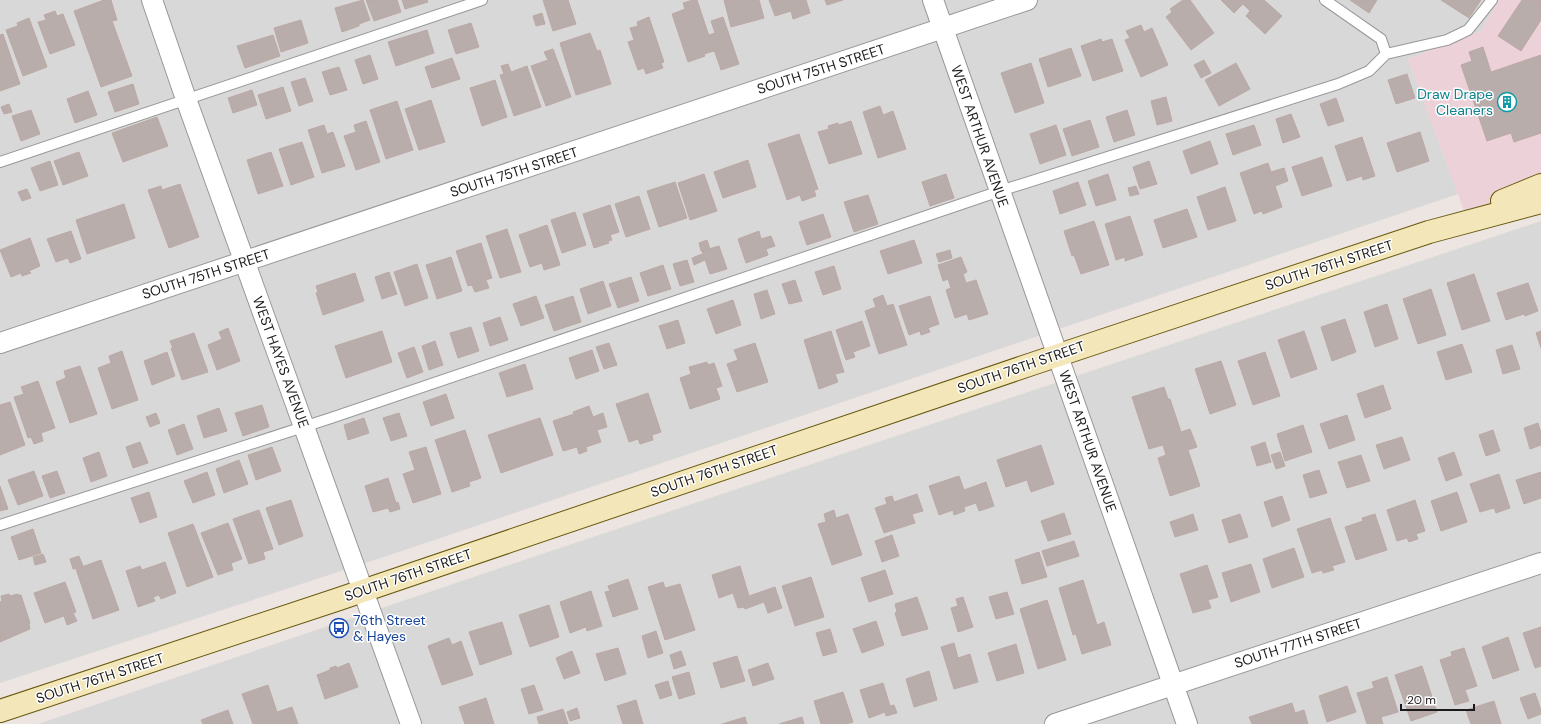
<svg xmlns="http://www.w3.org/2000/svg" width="1541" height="724" font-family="'DM Sans',sans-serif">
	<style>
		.residential { fill: #d9d8d8 }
		.commercial { fill: #ecd1d8 }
		.building { fill: #b8adab; stroke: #bca9a5 }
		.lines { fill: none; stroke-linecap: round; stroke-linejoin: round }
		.lane-casing { stroke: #989898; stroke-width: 12 }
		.street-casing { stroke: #989898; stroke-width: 22 }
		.secondary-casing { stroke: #67580d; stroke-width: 24 }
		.lane { stroke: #fff; stroke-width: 10 }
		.street { stroke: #fff; stroke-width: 20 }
		.secondary { stroke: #f3e6b8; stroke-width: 22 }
		.labels { text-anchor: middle; stroke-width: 3; stroke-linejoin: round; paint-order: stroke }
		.street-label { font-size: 14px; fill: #1b1b1b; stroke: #fff }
		.culture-label { font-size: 14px; fill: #0d838f; stroke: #fff; text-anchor: end }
		.transit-label { font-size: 14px; fill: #164399; stroke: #fff; text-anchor: start }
	</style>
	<rect width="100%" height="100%" fill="#ece5e1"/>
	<!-- residential -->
	<path class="residential" d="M0 0H1499L1481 31 1408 59 1458 194 396 553 0 683Z
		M1541 221V724H38L530 558Z"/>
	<!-- commercial -->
	<path class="commercial" d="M1499 0H1541V185L1466 216 1408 59 1481 31Z"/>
	<!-- building -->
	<path class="building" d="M104 0H111L117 20 112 21 132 76 101 87 74 11Z
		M363 0 370 20 359 24V26L342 32 335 8Z
		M366 0H397L401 12 374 21Z
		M402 0H427L428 2 405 9Z
		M543 0H568L576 24 553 31Z
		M693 0H697L714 51 704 54 705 56 688 62 672 14 685 9 683 3Z
		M724 0H759L764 18 731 27Z
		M769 0H806L810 13 793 19 791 11 775 16Z
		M825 0H843L827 5Z
		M1183 0H1190L1214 33 1191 50 1166 17 1172 12 1170 9Z
		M1221 0H1264L1282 16 1265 34 1246 16 1250 11 1243 4 1234 13Z
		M1350 0H1377L1369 13Z
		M1441 0H1481L1469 18Z
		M1522 0H1541V20L1521 51 1498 36Z
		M55 11 57 16 63 14 75 45 50 54 38 22 46 20 44 15Z
		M542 13 545 24 536 26 533 16Z
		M649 17 664 62 661 63 663 68 646 74 644 68 638 70 628 42 634 40 630 28 638 26 637 22Z
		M723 17 739 64 721 70 709 35 715 33 711 21Z
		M29 18 47 67 23 76 6 30 18 26 17 23Z
		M301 20 308 43 281 52 274 28Z
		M471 23 479 47 456 54 448 30Z
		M1141 25 1144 32 1152 28 1168 65 1141 77 1125 40 1130 38 1126 31Z
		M427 30 434 53 396 66 388 42Z
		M590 33 597 51 600 50 611 84 576 95 560 43Z
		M3 34 20 84 0 91V35Z
		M273 35 280 56 245 68 237 46Z
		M1101 39 1102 42 1112 39 1123 71 1093 81 1081 46Z
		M1483 47 1491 72 1541 55V133L1514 142 1511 133 1487 141 1461 65 1472 61 1469 52Z
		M1071 48 1081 76 1048 87 1039 59Z
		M553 49 571 97 546 106 531 66 548 60 544 52Z
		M370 55 378 79 363 84 355 60Z
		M452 58 460 79 432 88 425 67Z
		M1204 60 1211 73 1201 78 1194 65Z
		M1031 63 1044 103 1015 113 1001 73Z
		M1236 63 1250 89 1219 106 1205 80Z
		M508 64 511 72 527 66 541 107 514 116 500 75 504 74 501 66Z
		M339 67 347 90 330 95 322 72Z
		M1407 74 1415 98 1396 104 1388 80Z
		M305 78 313 101 299 106 291 82Z
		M495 80 507 117 482 126 470 88Z
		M133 84 139 104 115 112 108 92Z
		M283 87 291 111 266 119 258 95Z
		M252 90 257 105 233 113 228 98Z
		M88 91 97 115 75 123 67 99Z
		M1166 97 1172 121 1157 125 1151 101Z
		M1336 98 1344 121 1328 126 1320 104Z
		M431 100 445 142 419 150 405 109Z
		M397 101 413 150 386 159 370 110Z
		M9 104 12 112 4 114 1 107Z
		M880 106 883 115 893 111 906 149 878 158 863 112Z
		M31 110 40 134 21 141 12 116Z
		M1127 110 1135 135 1114 142 1106 117Z
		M1291 114 1300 137 1283 143 1276 119Z
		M157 117 168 146 123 162 112 133Z
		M1090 120 1099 147 1072 156 1063 129Z
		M366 121 380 162 356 170 344 136 356 132 354 125Z
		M851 121 862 154 829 164 818 132 829 129 828 126 838 123 839 125Z
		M324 125 327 134 333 132 345 166 322 173 308 130Z
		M1056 125 1066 155 1040 164 1030 134Z
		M1254 125 1261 145 1233 155 1226 134Z
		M1420 132 1429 161 1397 172 1387 143Z
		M799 134 818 189 814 190 816 196 802 201 800 195 787 200 768 144Z
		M1362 137 1375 176 1363 180 1362 176 1347 181 1335 146Z
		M1210 141 1218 164 1191 174 1183 151Z
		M302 142 314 177 291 185 279 149Z
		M79 152 88 176 63 185 54 161Z
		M271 152 283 186 258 194 247 160Z
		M1322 157 1332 186 1302 196 1292 167Z
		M748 160 756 187 723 198 714 172Z
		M50 161 58 185 40 191 31 168Z
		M1149 161 1157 184 1140 189 1133 167Z
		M1268 163 1271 172 1284 168 1288 181 1275 186 1282 207 1263 214 1262 211 1254 214 1240 173Z
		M704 174 717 211 690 220 678 183Z
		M946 174 954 198 930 206 922 182Z
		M1108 174 1116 200 1096 206 1088 181Z
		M675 182 687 218 659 227 647 191Z
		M1078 182 1086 205 1060 214 1053 191Z
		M180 184 199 237 169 248 148 190 161 186 162 190Z
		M1136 186 1139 194 1130 196 1128 188Z
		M1225 187 1236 221 1208 230 1197 197Z
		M27 189 31 198 22 201 18 192Z
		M868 195 878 224 854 232 844 202Z
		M639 196 650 229 626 237 615 204Z
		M124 204 135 238 87 254 76 220Z
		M610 205 619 232 610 235 612 240 608 241 609 243 594 248 583 214Z
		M1187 209 1197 237 1163 248 1154 220Z
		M575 212 586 245 562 253 551 220Z
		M823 214 831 237 807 245 799 222Z
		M1130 216 1143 255 1125 261V257L1116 260 1105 224Z
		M1094 221 1109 265 1081 274 1074 255 1072 256 1064 231Z
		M547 225 560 265 544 270 542 263 530 267 519 235Z
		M507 229 521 272 500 278 486 236Z
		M71 231 81 259 70 263 68 258 56 262 47 239Z
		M759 231 761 239 771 236 775 246 766 249 768 255 746 263 738 239Z
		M30 238 40 266 29 271 31 273 22 276 21 273 11 277 0 250Z
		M707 240 710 249 701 251 699 243Z
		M914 240 922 263 888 274 880 251Z
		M481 243 492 278 486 280 489 288 475 292 472 285 468 286 456 251Z
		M719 246 727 269 710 274 702 251Z
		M950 250 952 258 939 262 936 254Z
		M702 254 705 260 694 265 692 258Z
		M451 257 462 291 437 299 426 265Z
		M961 257 967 272 963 274 966 283 976 280 988 314 969 320 967 314 955 318 946 290 951 288 948 279 943 281 938 265Z
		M687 260 694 282 680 286 673 264Z
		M417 264 428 298 405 306 394 272Z
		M663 265 671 289 648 296 640 273Z
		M834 266 841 289 823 295 815 272Z
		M389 272 397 294 382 299 375 277Z
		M355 273 364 301 323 315 316 293 318 292 316 286Z
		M1474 274 1490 321 1462 330 1447 283Z
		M631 277 639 301 618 308 609 284Z
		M795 280 802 301 789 304 782 284Z
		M603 281 611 306 588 314 580 289Z
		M1528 283 1538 311 1525 316 1524 314 1506 320 1497 293Z
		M1431 289 1446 335 1418 344 1403 299Z
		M767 290 775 314 761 319 754 294Z
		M883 295 887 306 893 304 907 345 879 354 865 311 876 307 873 299Z
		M536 296 544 318 521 326 513 304Z
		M573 296 581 322 554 331 545 305Z
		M930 296 939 324 928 328 930 332 921 335 920 331 909 335 899 306Z
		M733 300 741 325 716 334 707 309Z
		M1387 304 1398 339 1375 347 1364 312Z
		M500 317 508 340 490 346 483 323Z
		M1345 319 1356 352 1332 361 1321 327Z
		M678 320 685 343 667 349 659 326Z
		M862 321 870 346 853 352 855 357 846 360 836 330Z
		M471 327 479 351 458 358 450 333Z
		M228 328 240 361 217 370 208 345 222 339 219 332Z
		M382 331 392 362 346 378 335 346Z
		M831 331 844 372 835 374 838 382 819 389 804 340Z
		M1304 331 1317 369 1291 378 1278 340Z
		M1541 331V348L1536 333Z
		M194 333 208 372 182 380 171 348H173L170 341Z
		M435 341 443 365 429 370 422 346Z
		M609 343 617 365 604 369 596 347Z
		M755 343 768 382 737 392 727 364 738 360 734 350Z
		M1462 344 1472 372 1446 380 1437 352Z
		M1512 345 1520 369 1503 374 1496 350Z
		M414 347 423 372 407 378 398 353Z
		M592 350 599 371 576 379 569 358Z
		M122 351 138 400 112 409 98 368 111 363 109 356Z
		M167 352 175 376 152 385 144 361Z
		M1265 352 1280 396 1253 405 1238 361Z
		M1221 361 1236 405 1210 414 1195 369Z
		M707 362 708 365 714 363 722 386 716 388 720 399 690 409 680 378 691 374 689 367Z
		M525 364 533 389 507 397 499 373Z
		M80 366 97 414 70 423 56 382 66 378 64 371Z
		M38 381 55 428 41 433 43 441 34 444 31 437 28 438 14 397 24 394 21 387Z
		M1383 385 1391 409 1365 418 1357 394Z
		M1164 387 1168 399H1170L1181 432 1190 429 1197 447 1188 450 1200 486 1170 496 1158 458 1166 455 1163 445 1149 449 1132 397Z
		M648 393 661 432 652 435 653 440 640 444 638 439 629 442 616 404Z
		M446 394 454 418 431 426 423 402Z
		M10 402 25 445 0 455V405Z
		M262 405 269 427 243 436 235 413Z
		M589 406 593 417 603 413 607 427 597 430 601 442 586 447 587 451 579 454 577 447 563 451 553 421 574 414 573 412Z
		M219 408 227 431 204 438 197 416Z
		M156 413 160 423 150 427 146 417Z
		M399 413 407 436 391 441 383 418Z
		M1347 415 1355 440 1329 449 1320 424Z
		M364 418 369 433 348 440 344 425Z
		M540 418 553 455 501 473 488 435Z
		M1538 423 1541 433V445L1530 449 1524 428Z
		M184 424 193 449 177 455 168 430Z
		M1303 425 1312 452 1285 461 1277 434Z
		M465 430 481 478 469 482 470 486 452 492 435 440Z
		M1493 430 1500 451 1486 456 1479 435Z
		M1402 437 1410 460 1384 469 1376 445Z
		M140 442 148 463 133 468 126 447Z
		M1265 442 1271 462 1257 466 1251 447Z
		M1041 445 1054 484 1031 492 1027 480 1006 487 997 460Z
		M272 447 281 471 256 480 248 455Z
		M426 447 441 494 413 503 403 474 415 470 409 452Z
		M99 452 107 476 91 482 83 458Z
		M1280 452 1285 466 1276 469 1271 455Z
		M1454 452 1462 475 1446 481 1438 458Z
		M1361 455 1370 481 1347 488 1338 462Z
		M239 460 248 484 224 493 216 469Z
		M1319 470 1327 493 1310 498 1303 475Z
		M34 471 43 496 18 505 8 480Z
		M57 471 65 493 50 498 42 476Z
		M207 472 215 495 193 503 184 481Z
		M1541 472V498L1524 504 1516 480Z
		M1499 474 1510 508 1496 513 1494 508 1480 512 1470 484Z
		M959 476 964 490 986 482 994 506 979 511 976 503 964 507 965 511 954 515 953 510 939 515 929 486Z
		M388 478 396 503 398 502 400 509 390 512 388 508 373 512 365 486Z
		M0 486 8 509 0 511Z
		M149 492 157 517 140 523 131 498Z
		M1457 492 1467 522 1441 531 1431 501Z
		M917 494 923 511 912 514 915 523 884 533 875 508 887 504 885 498 892 496 894 502Z
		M1282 496 1290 520 1272 527 1264 502Z
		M291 500 303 536 279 545 266 508Z
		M1415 500 1425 531 1416 534 1418 539 1409 542 1407 538 1397 541 1387 510Z
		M259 510 273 549 263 552 265 559 249 564 233 519Z
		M834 510 836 518 848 514 862 555 832 565 818 524 826 522 824 514Z
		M1064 513 1071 534 1048 541 1041 521Z
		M1193 514 1198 530 1175 537 1170 522Z
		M1240 514 1248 537 1229 543 1222 520Z
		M1375 514 1387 550 1356 560 1345 527 1363 521 1362 518Z
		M1330 518 1345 562 1332 566 1334 570 1323 573 1322 570 1312 573 1297 529Z
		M228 523 242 559 231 563 233 570 218 575 201 533Z
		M193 524 213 577 187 587 168 533Z
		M33 529 41 553 19 560 11 537Z
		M892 535 899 556 882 562 875 541Z
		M1074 541 1079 556 1047 566 1042 551Z
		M1294 548 1304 577 1272 588 1263 559Z
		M1039 552 1047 577 1022 584 1015 560Z
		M43 554 46 562 35 565 33 557Z
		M79 556 83 566 73 569 70 559Z
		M101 560 119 610 93 619 76 569Z
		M165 562 176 593 161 599 159 595 153 597 155 601 138 607 126 571 140 566 142 570Z
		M1251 564 1260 592 1231 602 1222 573Z
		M1207 565 1218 597 1208 600 1211 608 1193 613 1180 574Z
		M740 566 749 596 775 587 782 608 768 613 764 602 745 609 744 607 738 608 733 593 719 598 712 575Z
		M885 570 893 594 869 602 861 578Z
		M811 577 824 617 795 626 782 586Z
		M628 579 638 609 613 617 605 592 610 591 608 586Z
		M1083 580 1097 625 1104 622 1111 645 1082 654 1076 634 1073 635 1059 588Z
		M65 582 76 612 73 613 77 621 67 625 64 616 45 623 34 593Z
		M663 582 665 588 680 584 695 630 665 640 648 587Z
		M591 591 602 626 587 631 586 627 570 633 560 602Z
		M1007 592 1014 614 996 619 989 597Z
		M9 594 10 596 18 594V595H21L30 623 29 624 30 629 0 642V602L2 601 1 596Z
		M917 597 928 629 902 636 895 613 897 612 895 604Z
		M963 597 973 627 958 632 951 608 958 606 956 599Z
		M1047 600 1066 660 1038 669 1020 609Z
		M549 605 559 637 530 647 519 615Z
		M876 621 884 645 862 653 853 629Z
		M502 622 512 654 480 665 469 632Z
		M1541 627V666L1535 668 1523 633Z
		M830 629 837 652 823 656 816 633Z
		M656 631 663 653 648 658 642 636Z
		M1508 637 1519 670 1493 679 1482 647Z
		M449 638 452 645 461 641 473 675 442 685 428 646Z
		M954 643 958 658 970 654 978 682 954 689 941 647Z
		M1016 644 1024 673 997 681 988 653Z
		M618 648 626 674 605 681 596 654Z
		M1464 648 1477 686 1465 690 1469 701 1455 705 1440 660 1452 656 1451 652Z
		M572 651 580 673 564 679 556 658Z
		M681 651 686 665 674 669 670 655Z
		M737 656 745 681 721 688 713 663Z
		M349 663 358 687 325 699 317 675 330 670V668L336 666 337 668Z
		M768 663 774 679 753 686 748 670Z
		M1422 666 1437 712 1411 721 1395 675Z
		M929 671 937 700 914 707 906 679Z
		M689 672 695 694 679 699 672 677Z
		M1387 677 1398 712 1381 717 1383 724H1367L1357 693 1374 688 1372 682Z
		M668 681 672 695 660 699 655 685Z
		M883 683 890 706 894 705 897 713 886 716 885 712 869 718 860 690Z
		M268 685 277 712 292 707 298 724H253L242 694Z
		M534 685 543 710 529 714 521 689Z
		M1347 686 1356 712 1327 722 1319 696Z
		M843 692 853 722 846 724H821L814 701Z
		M1535 693 1541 710V714L1528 719 1520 698Z
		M486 698 494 724H465L459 707Z
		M636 700 643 724H623L617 706Z
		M1494 701 1501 724H1471L1466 710Z
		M1292 703 1295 713 1304 710 1308 724H1252L1249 717Z
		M577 708 580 718 570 721 567 712Z
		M563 709 568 724H539L537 717Z
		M228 710 233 724H203L201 720Z
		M745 717 747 724H722Z
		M802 717 804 724H779Z"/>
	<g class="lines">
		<defs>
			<path id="lane" d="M1386 54 1447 40 1468 30 1492 0
				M0 162 482 0
				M0 525 331 418 1000 191 1338 84 1369 71 1386 54 1381 39 1325 0"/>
			<path id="street" d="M152 0 186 99 411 724
				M933 0 1187 724
				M0 343 1027 0
				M1055 724 1541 563"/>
			<path id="secondary" d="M1502 201 1541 185
				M0 711 336 600 1032 364 1429 232 1541 202"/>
		</defs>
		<!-- lane casing -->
		<use href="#lane" class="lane-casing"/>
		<!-- street casing -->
		<use href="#street" class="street-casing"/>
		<!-- secondary casing -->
		<use href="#secondary" class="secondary-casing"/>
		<!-- lane -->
		<use href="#lane" class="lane"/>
		<!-- street -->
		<use href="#street" class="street"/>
		<!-- secondary -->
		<use href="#secondary" class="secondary"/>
	</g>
	<!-- icons -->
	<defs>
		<symbol id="building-ring" viewBox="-11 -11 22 22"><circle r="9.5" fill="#fff" stroke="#0f9aa8" stroke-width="1.5"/><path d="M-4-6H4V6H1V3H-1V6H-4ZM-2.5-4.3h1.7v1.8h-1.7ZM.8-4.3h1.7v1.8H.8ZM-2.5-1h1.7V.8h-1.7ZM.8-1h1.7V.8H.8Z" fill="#0f9aa8"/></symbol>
		<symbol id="bus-ring" viewBox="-11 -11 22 22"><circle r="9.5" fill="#fff" stroke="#1a4fb4" stroke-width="1.5"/><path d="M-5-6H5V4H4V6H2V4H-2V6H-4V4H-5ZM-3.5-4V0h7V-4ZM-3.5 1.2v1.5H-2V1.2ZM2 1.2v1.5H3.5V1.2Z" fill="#1a4fb4"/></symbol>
	</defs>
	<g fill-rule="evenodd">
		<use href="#building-ring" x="1496" y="91" width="22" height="22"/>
		<use href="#bus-ring" x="328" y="617" width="22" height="22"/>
	</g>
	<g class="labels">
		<!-- street labels -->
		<g class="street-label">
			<text transform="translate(821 69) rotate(-18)" y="5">SOUTH 75TH STREET</text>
			<text transform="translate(980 136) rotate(71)" y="5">WEST ARTHUR AVENUE</text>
			<text transform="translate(514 172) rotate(-18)" y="5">SOUTH 75TH STREET</text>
			<text transform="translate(1329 265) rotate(-18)" y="5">SOUTH 76TH STREET</text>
			<text transform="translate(206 274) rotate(-18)" y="5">SOUTH 75TH STREET</text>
			<text transform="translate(281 362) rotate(70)" y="5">WEST HAYES AVENUE</text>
			<text transform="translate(1021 367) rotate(-19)" y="5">SOUTH 76TH STREET</text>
			<text transform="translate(1088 441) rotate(71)" y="5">WEST ARTHUR AVENUE</text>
			<text transform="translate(714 471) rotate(-19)" y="5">SOUTH 76TH STREET</text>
			<text transform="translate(408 575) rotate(-19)" y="5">SOUTH 76TH STREET</text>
			<text transform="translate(1298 643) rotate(-18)" y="5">SOUTH 77TH STREET</text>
			<text transform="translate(100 678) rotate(-18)" y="5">SOUTH 76TH STREET</text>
		</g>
		<!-- culture labels -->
		<g class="culture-label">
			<text x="1493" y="99">Draw Drape<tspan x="1493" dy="16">Cleaners</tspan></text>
		</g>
		<!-- transit labels -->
		<g class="transit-label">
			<text x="353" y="625">76th Street<tspan x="353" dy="16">&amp; Hayes</tspan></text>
		</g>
	</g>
	<!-- scale -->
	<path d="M1401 704v6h73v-6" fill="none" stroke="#1b1b1b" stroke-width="2"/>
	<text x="1407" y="704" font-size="12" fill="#1b1b1b" stroke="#ffffff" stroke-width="3" paint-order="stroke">20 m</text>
</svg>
